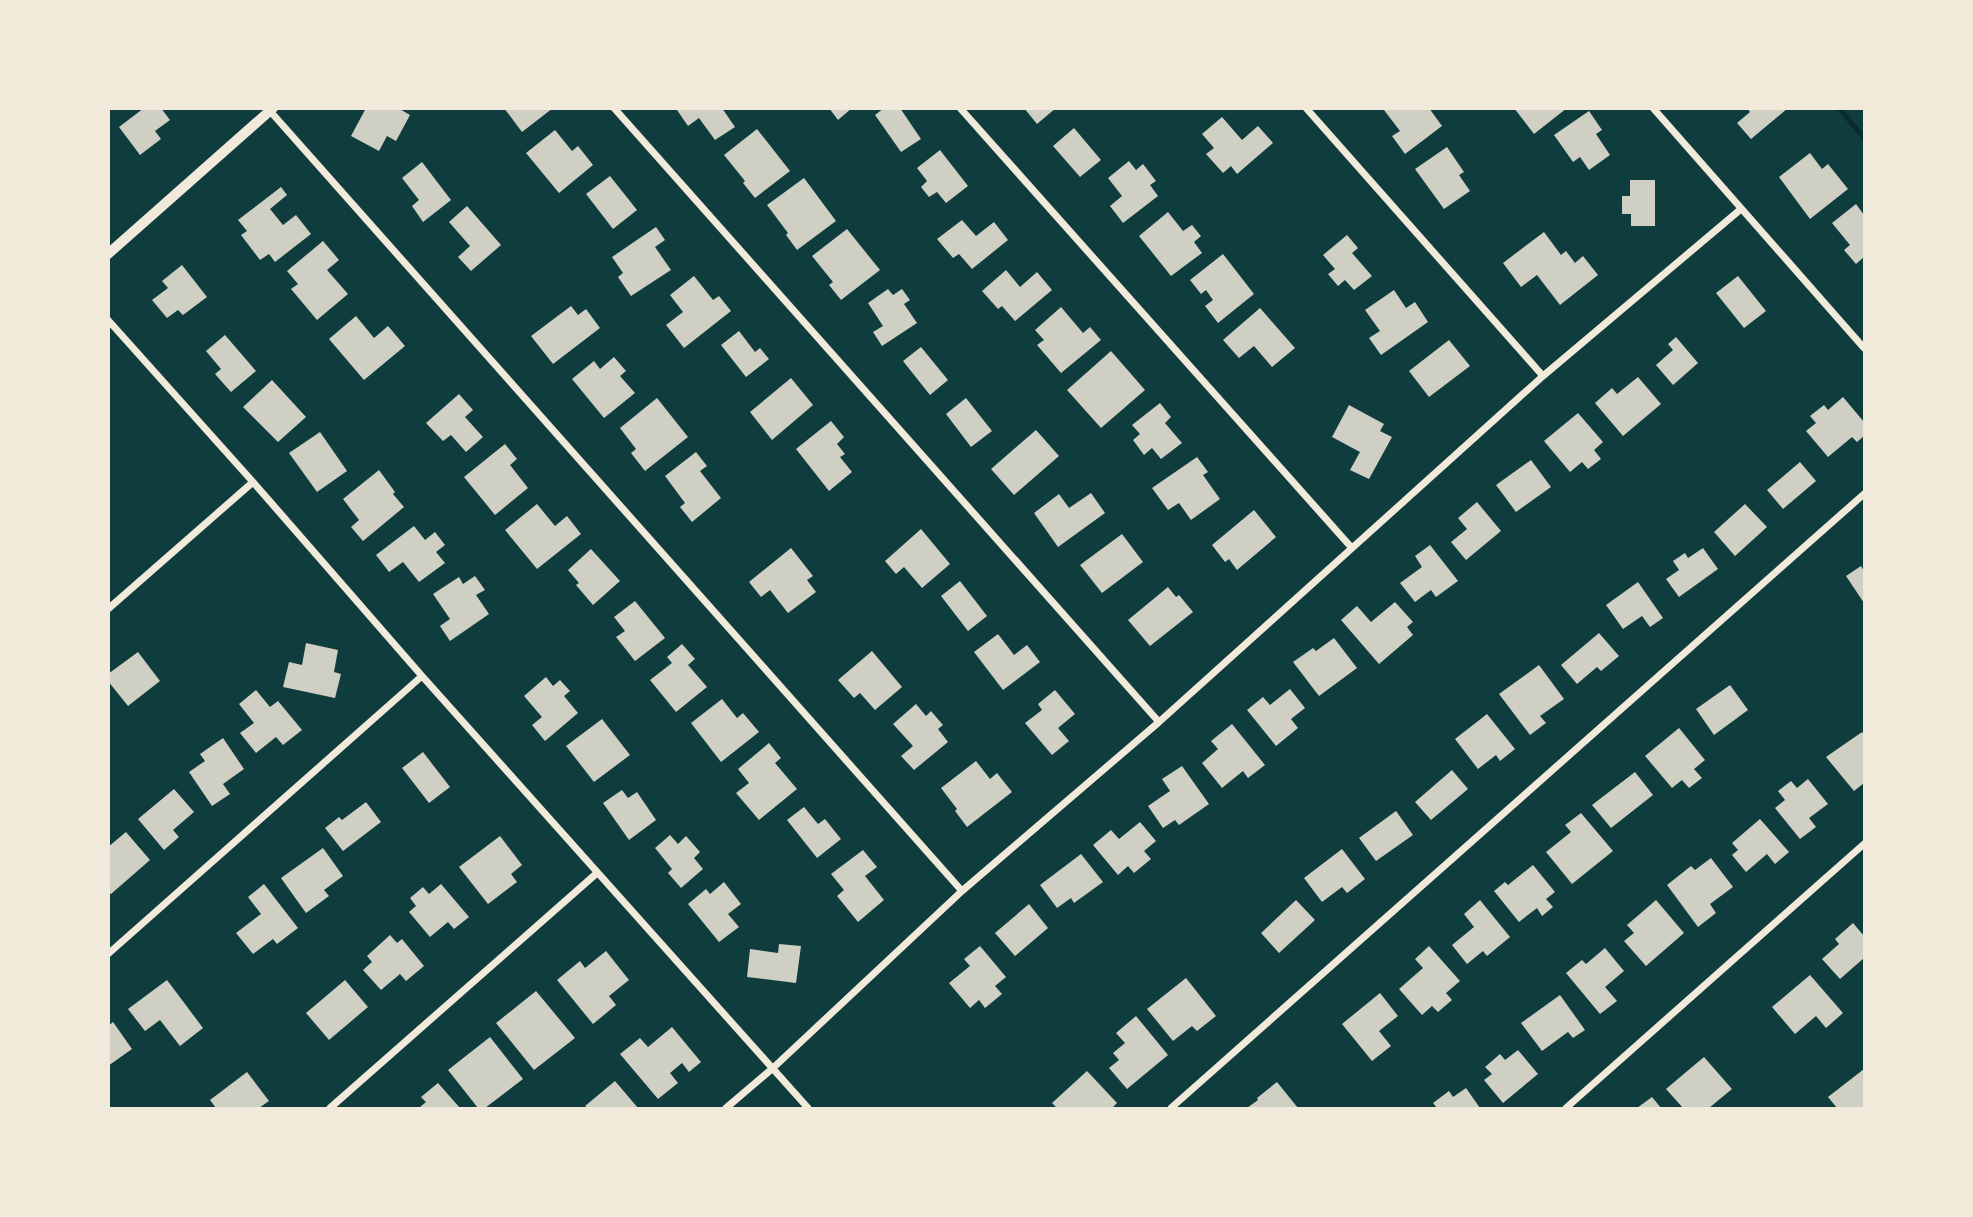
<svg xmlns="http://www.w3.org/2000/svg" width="1973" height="1217" font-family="'Space Grotesk',sans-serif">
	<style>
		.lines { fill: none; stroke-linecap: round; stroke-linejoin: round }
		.stream { stroke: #0a2a2b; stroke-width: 5 }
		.building { fill: #cfcfc3 }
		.minor { stroke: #f1e9da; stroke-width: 7 }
		.tertiary { stroke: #f1e9da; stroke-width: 10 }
	</style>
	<rect width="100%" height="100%" fill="#0f3d3e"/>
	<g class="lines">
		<!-- stream -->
		<path class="stream" d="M1839 108 1864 138"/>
	</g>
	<!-- building -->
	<path class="building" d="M144 108H161L170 120 155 131 161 139 140 155 119 127Z
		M366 108H398L410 115 396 141 387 136 379 151 351 136Z
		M504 108H553L522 132Z
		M679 108H722L735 127 715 140 699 118 688 126 677 110Z
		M829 108H852L838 120Z
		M884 108H900L921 139 901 152 875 115Z
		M1024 108H1056L1037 124Z
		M1386 108H1429L1442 126 1405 154 1392 136 1400 131 1384 110Z
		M1514 108H1567L1534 134Z
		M1747 108H1788L1751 139 1737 123 1750 112Z
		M1589 111 1602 130 1596 134 1610 155 1589 170 1580 157 1573 162 1554 135Z
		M1222 117 1242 140 1258 126 1273 143 1237 174 1231 166 1223 173 1206 154 1214 148 1202 134Z
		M1074 128 1101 160 1080 177 1053 146Z
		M757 129 790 171 755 198 743 183 745 181 724 155Z
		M555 130 572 151 578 146 593 165 559 193 526 153Z
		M1447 147 1464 172 1459 175 1470 191 1444 209 1415 169Z
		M940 150 968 186 946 203 937 192 929 197 921 187 927 181 917 168Z
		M1810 153 1822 169 1828 164 1848 189 1810 219 1779 177Z
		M1129 161 1136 170 1143 164 1156 181 1150 185 1158 196 1123 223 1110 206 1122 196 1108 178Z
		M422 162 451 200 423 222 412 206 419 200 402 178Z
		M610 176 637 210 613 229 586 194Z
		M804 178 836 221 797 250 786 235 788 233 767 205Z
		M1630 180H1655V226H1631V214H1622V196H1630Z
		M281 187 287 195 270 209 283 225 296 215 311 234 275 262 269 254 260 260 241 235 247 231 238 220Z
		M1856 204 1864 215V257L1856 264 1844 250 1850 245 1832 223Z
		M467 206 501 245 471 271 458 257 470 246 449 222Z
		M1168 212 1183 231 1192 225 1201 236 1194 242 1202 253 1171 276 1139 236Z
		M962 220 976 236 994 222 1008 240 972 269 959 254 953 258 937 239Z
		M656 227 665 240 655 247 671 270 631 296 618 277 623 273 612 257Z
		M847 229 880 270 841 300 829 285 833 282 812 256Z
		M1544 232 1561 255 1566 251 1575 263 1583 256 1598 275 1560 305 1537 275 1521 287 1503 263Z
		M1347 235 1358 248 1352 253 1372 276 1354 290 1345 280 1338 286 1328 274 1335 269 1323 255Z
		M323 241 339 260 327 270 348 294 317 320 291 289 298 284 287 271Z
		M1223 254 1254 294 1218 323 1205 306 1213 300 1206 290 1201 294 1190 280Z
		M182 265 207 297 183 315 178 310 167 318 152 300 168 288 162 281Z
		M1006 270 1020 287 1037 272 1052 290 1015 321 1002 306 998 309 982 291Z
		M694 276 713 300 719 296 731 311 684 348 666 325 683 312 670 295Z
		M1738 276 1766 311 1744 328 1716 293Z
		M888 289 893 295 902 289 910 300 904 304 917 323 882 346 873 332 883 326 868 303Z
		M1394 290 1406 308 1415 302 1428 322 1381 355 1369 338 1380 331 1365 310Z
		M571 306 578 315 586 309 600 328 553 364 531 336Z
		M1061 307 1083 333 1090 327 1101 340 1061 373 1037 345 1044 340 1035 330Z
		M1260 308 1295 348 1272 367 1254 346 1239 358 1223 340Z
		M356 316 374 338 388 326 405 346 364 380 329 339Z
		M739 331 755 352 760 348 769 359 746 377 721 345Z
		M225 335 256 371 231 392 215 374 221 369 206 351Z
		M1676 337 1698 363 1673 385 1656 365 1673 350 1668 344Z
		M1449 340 1470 366 1429 397 1409 371Z
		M921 347 948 380 930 395 903 361Z
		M1111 351 1145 390 1101 428 1067 390Z
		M614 357 626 371 620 376 635 393 604 418 572 379 594 361 600 369Z
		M1638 377 1661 404 1623 436 1595 403 1612 388 1617 394Z
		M791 378 813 405 772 440 750 412Z
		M272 380 306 417 278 442 243 407Z
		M459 394 473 410 465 417 483 437 466 452 451 435 443 441 426 423Z
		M1843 397 1864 422V436L1857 442 1852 437 1828 457 1806 431 1816 423 1810 416 1824 405 1828 410Z
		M657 398 688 437 645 471 631 453 636 449 620 428Z
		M966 398 992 431 971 447 946 414Z
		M1160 403 1171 417 1165 423 1182 443 1161 459 1152 448 1144 455 1133 440 1140 434 1132 425Z
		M1349 405 1384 424 1380 431 1392 437 1369 479 1350 470 1360 452 1332 437Z
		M1578 413 1603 442 1594 450 1601 459 1588 469 1582 462 1570 472 1544 441Z
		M831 421 844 437 837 444 845 454 840 457 852 472 829 491 796 449Z
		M1036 430 1059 456 1014 495 991 469Z
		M320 432 347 471 317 492 289 453Z
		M505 444 517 459 510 465 528 488 495 515 464 477Z
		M696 452 707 466 700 471 721 498 692 522 680 507 685 503 665 476Z
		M1197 457 1208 472 1203 475 1220 499 1191 520 1179 503 1168 510 1152 488Z
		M1531 460 1551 487 1516 512 1496 485Z
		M1800 462 1816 481 1783 509 1767 490Z
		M379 470 395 492 393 494 404 507 363 541 351 527 359 520 343 499Z
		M1091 493 1105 513 1058 547 1034 513 1059 494 1069 508Z
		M1477 502 1501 531 1466 560 1451 542 1467 529 1458 518Z
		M537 504 555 526 567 516 581 534 537 569 505 530Z
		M1745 504 1767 527 1735 556 1714 532Z
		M1254 510 1276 537 1237 570 1229 559 1225 562 1212 545Z
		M414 526 425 540 435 532 445 545 436 552 445 563 419 582 403 562 389 572 376 555Z
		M921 529 950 564 922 588 904 567 896 574 885 561Z
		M1122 534 1143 562 1102 593 1080 565Z
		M1430 545 1458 581 1436 597 1431 590 1415 602 1400 583 1422 567 1415 556Z
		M791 548 813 576 807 580 816 592 788 613 770 590 761 597 749 582Z
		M1703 548 1718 569 1679 597 1666 579 1679 570 1673 561 1685 553 1688 558Z
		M591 549 620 581 593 605 576 585 579 583 568 570Z
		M1861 566 1864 571V603L1846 576Z
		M475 576 485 590 476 595 489 614 450 641 440 626 450 619 433 594 459 577 463 584Z
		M960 581 987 616 968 631 941 596Z
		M1638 582 1663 618 1650 627 1642 616 1623 629 1606 605Z
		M1168 587 1176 597 1179 595 1193 612 1150 646 1128 620Z
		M635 601 665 638 635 661 616 637 625 631 614 617Z
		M1395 602 1413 622 1407 627 1413 635 1379 664 1341 620 1357 606 1371 622Z
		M1599 633 1619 656 1601 671 1597 667 1577 684 1561 665Z
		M998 634 1014 655 1027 645 1040 662 1003 690 974 652Z
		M1334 638 1357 668 1319 696 1293 662 1313 648 1316 651Z
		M306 643 338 650 334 672 341 674 335 698 283 687 289 662 302 665Z
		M682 644 695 659 688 665 707 687 676 712 650 680 672 663 667 657Z
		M872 651 902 687 875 710 860 693 854 698 838 680Z
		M138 652 160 681 128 706 108 681V674Z
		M1539 665 1564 699 1540 716 1546 723 1530 735 1499 694Z
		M546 677 553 686 560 680 570 691 564 696 578 713 545 741 532 725 542 717 524 696Z
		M1730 685 1748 710 1714 735 1696 709Z
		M1290 689 1305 708 1291 719 1298 728 1276 746 1247 710 1263 697 1270 705Z
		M256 690 270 707 278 701 302 730 283 745 276 737 256 753 240 733 254 723 239 704Z
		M1055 690 1075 714 1058 728 1069 741 1052 755 1025 723 1042 710 1038 704Z
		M722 699 737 718 743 713 759 732 721 762 691 723Z
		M916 704 926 716 931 711 943 725 938 729 948 742 914 770 901 756 913 746 893 724Z
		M1487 714 1515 749 1500 761 1496 755 1478 769 1455 739Z
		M602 719 630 755 594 782 566 746Z
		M1232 724 1265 765 1248 778 1243 771 1222 788 1202 763 1218 749 1211 741Z
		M1679 728 1705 760 1694 769 1702 778 1689 788 1682 780 1672 788 1645 756Z
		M1862 732 1864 735V783L1854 791 1826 757Z
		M223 738 244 769 223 784 230 794 212 806 189 772 205 761 200 754Z
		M769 743 781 758 775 763 797 789 759 820 736 793 749 783 738 769Z
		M423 752 450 787 429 803 402 768Z
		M976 761 990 779 997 773 1012 792 967 827 955 811 957 809 941 788Z
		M1182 766 1209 804 1179 825 1175 820 1163 828 1148 806 1170 791 1162 779Z
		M1452 770 1468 789 1431 820 1415 802Z
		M1635 772 1653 795 1611 828 1592 805Z
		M1808 779 1828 804 1809 818 1816 827 1800 839 1775 808 1785 800 1778 791 1791 781 1797 788Z
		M174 789 194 812 173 830 179 837 164 850 138 819Z
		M622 790 628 798 637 792 656 820 629 840 603 803Z
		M366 802 381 822 343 851 325 828 339 817 342 820Z
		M804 807 818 824 825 819 841 839 817 858 787 820Z
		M1396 811 1413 835 1376 861 1359 838Z
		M1581 813 1613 851 1572 884 1546 852 1571 832 1565 825Z
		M1760 819 1789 852 1775 864 1767 854 1746 872 1732 855 1738 850 1732 843Z
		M1140 822 1156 841 1144 851 1151 859 1134 873 1128 866 1118 875 1093 845 1111 830 1119 839Z
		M126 832 150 860 111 894 108 892V847Z
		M670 835 678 844 686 836 700 852 694 858 703 869 681 888 668 873 672 869 655 848Z
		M500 836 522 865 511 874 517 882 488 904 459 867Z
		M323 848 343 876 324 890 329 896 306 913 281 878Z
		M1342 849 1365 879 1347 893 1342 887 1322 902 1304 878Z
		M863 850 877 867 865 876 884 900 858 922 837 896 844 890 831 874Z
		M1081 854 1103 882 1074 903 1071 898 1057 908 1040 885Z
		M1711 858 1733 887 1710 904 1716 913 1698 927 1667 885 1691 866 1695 870Z
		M1533 865 1555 892 1546 899 1553 907 1542 916 1537 908 1519 922 1494 891 1505 882 1508 885Z
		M724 882 741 904 728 914 739 927 719 942 688 904 706 889 710 894Z
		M264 884 298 928 277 944 273 939 253 954 236 933 261 914 248 897Z
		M441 884 469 917 454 929 448 922 430 937 409 912 416 906 410 898 423 887 429 894Z
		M1296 900 1315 920 1279 953 1261 933Z
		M1480 900 1510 937 1487 956 1483 951 1467 964 1452 945 1474 927 1464 914Z
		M1656 900 1684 933 1646 966 1624 941 1634 933 1627 925Z
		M1029 904 1048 928 1015 956 995 933Z
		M1853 923 1864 936V958L1840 979 1822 959 1839 944 1835 939Z
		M390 935 397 943 402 939 424 966 406 981 400 974 381 990 363 970 372 962 367 956Z
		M779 944 801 946 796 983 747 977 750 949 778 953Z
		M980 946 1006 977 995 986 1002 994 985 1008 979 1000 970 1008 949 983 970 966 964 959Z
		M1429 946 1460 981 1446 993 1452 1000 1438 1012 1432 1006 1422 1015 1399 989 1423 968 1415 959Z
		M1605 948 1624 971 1605 987 1617 1001 1600 1014 1566 973 1582 960 1586 964Z
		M606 951 629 980 609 996 616 1005 593 1024 557 980 580 961 585 968Z
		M1810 975 1843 1013 1826 1028 1816 1016 1795 1034 1772 1007Z
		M1186 978 1216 1016 1197 1031 1192 1026 1173 1041 1147 1009Z
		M167 980 203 1028 180 1046 160 1020 145 1031 128 1009Z
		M345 980 368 1007 329 1040 306 1013Z
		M536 991 575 1038 534 1070 496 1023Z
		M1380 993 1398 1016 1379 1031 1391 1046 1372 1061 1342 1024Z
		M1560 995 1585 1030 1573 1038 1568 1032 1542 1051 1521 1023Z
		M1136 1016 1168 1055 1127 1089 1109 1068 1119 1060 1113 1053 1125 1043 1116 1033Z
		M113 1022 132 1049 108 1066V1026Z
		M672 1027 701 1062 689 1072 682 1063 670 1073 678 1083 658 1099 620 1054 640 1038 648 1047Z
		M490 1037 523 1079 485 1108H478L448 1070Z
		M1518 1050 1538 1074 1503 1103 1484 1080 1492 1074 1485 1067 1500 1054 1505 1060Z
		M1704 1057 1732 1089 1709 1108H1683L1666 1089Z
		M1864 1069V1108H1837L1828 1097Z
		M1087 1071 1117 1103 1112 1108H1057L1052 1103Z
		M247 1072 269 1101 259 1108H216L210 1100Z
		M615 1081 638 1108H588L585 1106Z
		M1277 1082 1298 1108H1247L1258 1100 1257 1098Z
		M438 1083 460 1108H419L426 1102 421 1097Z
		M1466 1088 1480 1108H1437L1433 1103 1449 1091 1453 1097Z
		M1652 1097 1661 1108H1637Z"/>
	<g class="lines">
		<!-- minor -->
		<path class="minor" d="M614 108 1159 722
			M960 108 1351 547
			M1306 108 1543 376
			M1653 108 1864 348
			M270 111 962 891
			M108 320 253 482 422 676 808 1108
			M108 609 253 482
			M108 954 422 676
			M330 1108 597 873
			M726 1108 773 1068 962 891 1159 722 1543 376 1741 209
			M1171 1108 1864 494
			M1566 1108 1864 844"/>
		<!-- tertiary -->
		<path class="tertiary" d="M108 254 273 108"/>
	</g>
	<!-- border -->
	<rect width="1973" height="1217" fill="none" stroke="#f1e9da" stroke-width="220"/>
</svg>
